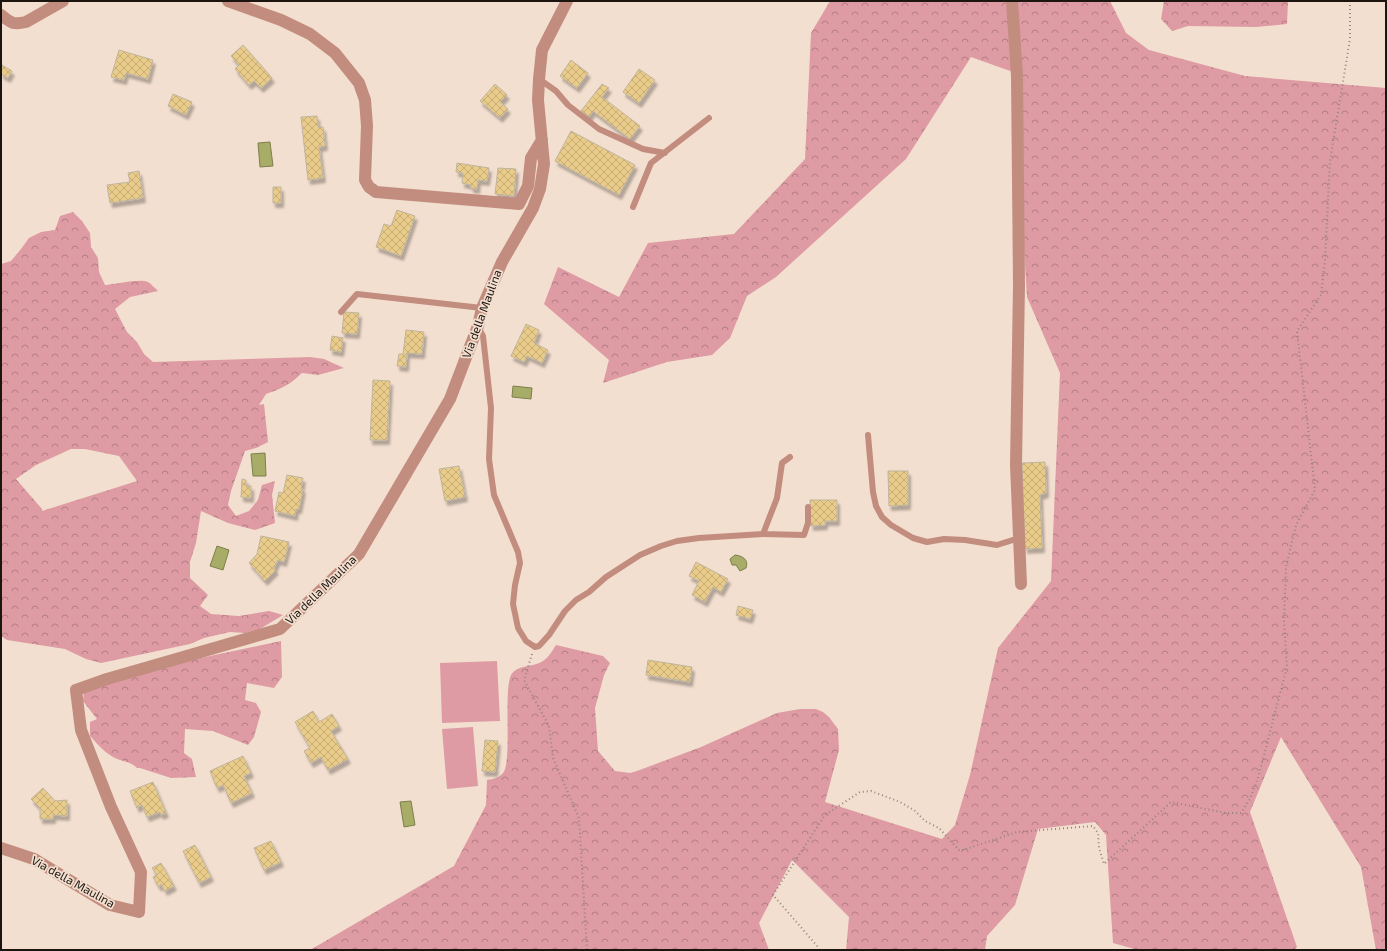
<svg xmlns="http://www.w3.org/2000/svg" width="1387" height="951" font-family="'Exo 2',sans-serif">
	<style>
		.forest { fill: url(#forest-crowns); fill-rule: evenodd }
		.pitch { fill: #de9ba3 }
		.water { fill: #a7ac67; stroke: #7d7f4d }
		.building { fill: url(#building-cross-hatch); stroke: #beb49f; filter: url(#shadow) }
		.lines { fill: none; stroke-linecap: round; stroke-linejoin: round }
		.path { stroke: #938579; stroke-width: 2; stroke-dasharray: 1 3; stroke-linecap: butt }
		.lane { stroke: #c28d7f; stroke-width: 6 }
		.street { stroke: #c28d7f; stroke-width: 12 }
		.labels { text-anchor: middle; stroke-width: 3.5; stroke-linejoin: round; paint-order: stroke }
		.street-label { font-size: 12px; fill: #1c150f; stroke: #f3dfcf }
	</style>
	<defs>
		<pattern id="forest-crowns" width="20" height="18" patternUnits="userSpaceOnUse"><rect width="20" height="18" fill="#de9ba3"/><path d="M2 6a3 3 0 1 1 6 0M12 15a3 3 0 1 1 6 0" fill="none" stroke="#b37d83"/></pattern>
		<pattern id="building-cross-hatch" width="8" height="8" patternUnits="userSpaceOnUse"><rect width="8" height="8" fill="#eacc8a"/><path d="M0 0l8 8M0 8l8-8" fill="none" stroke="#c8ae76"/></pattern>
		<filter id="shadow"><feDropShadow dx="2.5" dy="4.5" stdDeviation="1" flood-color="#0004"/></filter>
	</defs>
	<rect width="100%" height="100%" fill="#f3dfcf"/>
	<!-- forest -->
	<path class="forest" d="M830 1H1110L1126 33 1149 50 1245 76 1386 88V950H1376L1361 867 1281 737 1250 812 1297 947 1294 950H1138L1113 943 1106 835 1095 822 1038 829 1015 905 987 936 985 950H846L849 917 792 860 759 923 769 950H310L454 866 486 805 487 780C493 779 499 778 503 773 512 763 504 697 510 678 514 664 532 668 543 661 549 657 552 651 556 645L603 656 610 663 604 675 595 708 598 751 615 771 630 773 637 771 701 747 777 713 800 709H816L823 712 829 717 838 729 839 750 825 802 942 839 955 825 970 775 998 648 1051 581 1060 373 1027 297 1013 72 971 57 906 159 776 277 747 296 730 338 712 355 667 362 603 383 609 360 544 304 558 267 619 297 648 243 734 234 805 159 811 33Z
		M1164 1H1288L1287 24 1256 27 1188 26 1172 31 1161 19Z
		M73 212 82 221 90 233 91 247 98 258 99 272 105 285C115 284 141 278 148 282 151 284 155 288 158 291L130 297 115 309 127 332 137 342 144 354 153 362 310 357 324 359 344 368 318 375 302 373C291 384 281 389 266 394L259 405 264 404 268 442 256 448 245 451 231 491 228 505 236 516 249 511 258 500 262 485 275 481 272 495 275 523 255 530 228 523 201 511 196 543 190 562V578L208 595 200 606 211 614 239 616 269 611 283 615 260 629 245 633 230 632 204 638 190 644 101 663 86 659 65 649 7 640 1 636V264L11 261 21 249 29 238 41 232 55 230 60 216ZM71 449H85L119 456 137 481 42 511V509L16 479 36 465Z
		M281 641 282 677 274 688 247 683 245 700 256 703 261 712 254 737 248 745 213 731 185 729 184 753 192 759 196 777 171 778 140 768H137C131 762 125 762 117 759 106 754 98 745 90 736V722L97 719 83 701 84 691 101 679Z"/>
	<!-- pitch -->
	<path class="pitch" d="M497 661 500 721 442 723 440 663Z
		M473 727 478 786 447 789 442 729Z"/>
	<!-- water -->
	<path class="water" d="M270 142 273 166 260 167 258 143Z
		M513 386 532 388 531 399 512 397Z
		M265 453 266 476H253L251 454Z
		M217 546 229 550 223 570 210 566Z
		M735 555C743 556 749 560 746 568L740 571 736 565H732L730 559Z
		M411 801 415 825 404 827 400 802Z"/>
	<!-- building -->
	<path class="building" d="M243 45 272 78 261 88 254 81 249 85 235 69 239 65 231 56Z
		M119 50 153 60 148 79 126 73 124 80 111 77Z
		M571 60 588 73 577 88 560 76Z
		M2 65 12 71 8 78 1 74Z
		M639 69 655 80 639 103 623 92Z
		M495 84 507 95 500 102 508 109 500 118 480 101Z
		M602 84 609 88 602 97 640 126 630 139 593 111 589 117 581 111Z
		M173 94 192 102 186 115 168 106Z
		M317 116 318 127H323L325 146 319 147 323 178 308 180 301 117Z
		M571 131 635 165 619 195 555 161Z
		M457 163 489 168 487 181 478 180 477 189 471 188V185L462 183 463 173 456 172Z
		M498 168 516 169 514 196 495 194Z
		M139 171 143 198 110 203 107 185 130 182 128 173Z
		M273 187H281V203H273Z
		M397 210 415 216 401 256 376 247 384 224 391 226Z
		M344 312 359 313 357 334 342 333Z
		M526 324 539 330 534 343 548 350 542 363 527 356 524 362 511 356Z
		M406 330 424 332 422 354 407 353 406 367 397 366 399 354H403Z
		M332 336 343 338 341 352 330 350Z
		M373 380 390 381 387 440H370Z
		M1045 462 1046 493 1040 495 1042 548 1025 549 1022 463Z
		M459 466 465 497 445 501 439 469Z
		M888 471H908V505L889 506Z
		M287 475 303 478 301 489H303L299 509H296L295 516 275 511 279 492 283 493Z
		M242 479 246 480V486H251V498L241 497Z
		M810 500H837V521H825V525L811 526Z
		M261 536 289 542 284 562 278 560 274 568 276 570 265 581 249 563 257 554Z
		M696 562 728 579 721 592 713 587 705 602 692 595 699 581 689 576Z
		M738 606 753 610 750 619 736 615Z
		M648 660 692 667 690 682 646 675Z
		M313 711 319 722 332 714 339 726 331 731 348 759 328 770 321 757 311 763 304 751 310 748 295 722Z
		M485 740 498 741 495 772 482 771Z
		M243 756 251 773 244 776 252 793 231 803 223 785 217 788 210 771Z
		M153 782 166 813 161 815 160 812 147 817 142 805 137 808 130 791Z
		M43 788 55 801 67 800V816L53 815V819H40V808L31 799Z
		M271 841 281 862 264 870 254 848Z
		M195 845 211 877 199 883 183 851Z
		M161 863 174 886 165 891 161 884 159 887 153 877 157 875 152 868Z"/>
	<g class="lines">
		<!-- path -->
		<path class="path" d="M532 654 524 680 549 726 553 758 579 818 587 950
			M819 950 818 947 773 895 825 815 860 792 871 791 900 802 914 810 925 821 939 828 960 851 1017 832 1093 826 1098 833 1099 848 1104 864 1171 802 1226 813H1241L1250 799 1258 778 1287 667 1284 622 1286 567 1296 525 1315 490 1297 331 1321 295 1325 260 1330 161 1350 39V1"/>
		<!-- lane -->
		<path class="lane" d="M539 79 556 91 568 105 599 129 643 149 665 153
			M633 207 651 163 709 118
			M341 312 357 294 482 308
			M478 327 483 336 491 408 489 459 494 495 518 552 520 563 515 585 513 604 518 628 526 641 535 647 539 646 549 635 565 611 576 600 589 592 606 577 640 555 661 546 677 541 699 538 763 534 804 535 808 523V507
			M868 435 873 492 876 506 882 517 891 525 913 538 927 542 944 539 965 540 997 545 1019 538
			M763 534 777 498 782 463 790 457"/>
		<!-- street -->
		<path class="street" d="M228 1 281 20 310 34 335 53 359 83 365 100 367 126 365 180 369 187 376 192 519 204 528 186 531 158 542 140
			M1012 1 1017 76 1019 285 1016 465 1021 584
			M1 15C11 23 13 25 26 22L63 1
			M1 848 34 859 110 905 139 912 141 872 111 807 81 730 76 690 107 679 280 629 359 554 450 399 478 326 482 308 502 262 533 208 540 189 544 164 538 100 539 79 542 50 567 1"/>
	</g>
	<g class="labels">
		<!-- street labels -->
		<g class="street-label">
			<text transform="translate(482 314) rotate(-70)" y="4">Via della Maulina</text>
			<text transform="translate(321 590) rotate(-44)" y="4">Via della Maulina</text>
			<text transform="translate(73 882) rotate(29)" y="4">Via della Maulina</text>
		</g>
	</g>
	<!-- border -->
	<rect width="1387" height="951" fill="none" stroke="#1c150f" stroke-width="4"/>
</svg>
